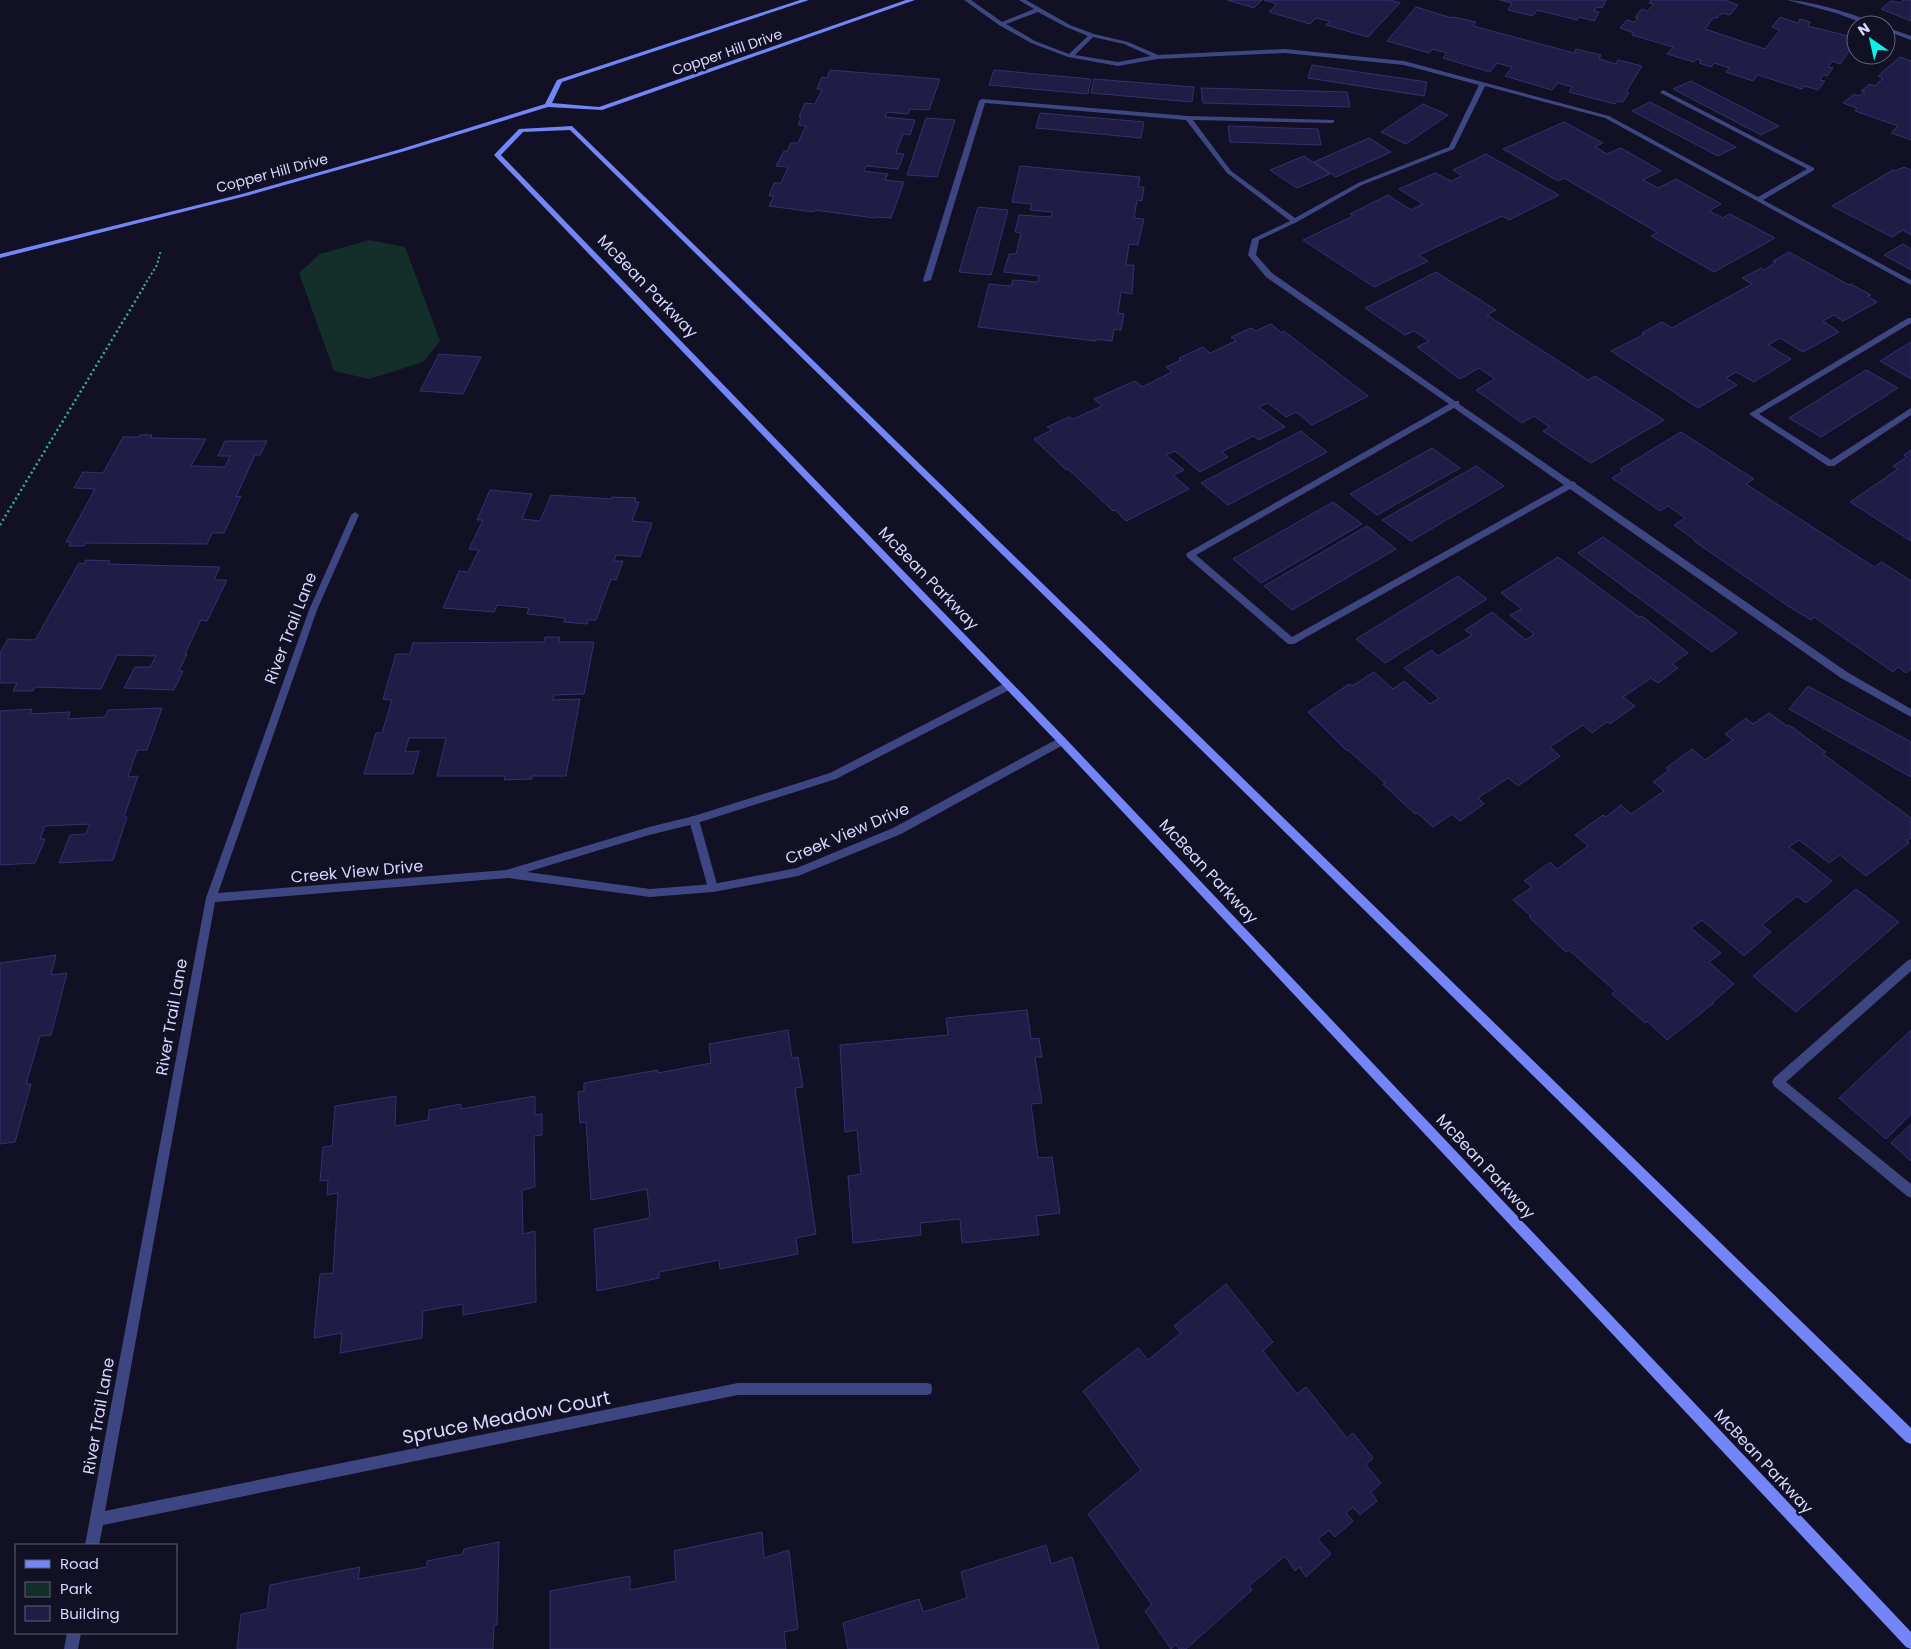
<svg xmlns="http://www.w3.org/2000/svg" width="1911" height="1649" font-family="Poppins,sans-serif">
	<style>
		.green { fill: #142f29 }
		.building { fill: #1f1d45; stroke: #333170 }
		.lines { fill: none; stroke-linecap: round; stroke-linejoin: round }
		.path-far1 { stroke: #36b196; stroke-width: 2; stroke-dasharray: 2 2.5; stroke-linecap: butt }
		.path { stroke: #36b196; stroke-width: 2.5; stroke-dasharray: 2 3; stroke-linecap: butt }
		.service { fill: #3e4681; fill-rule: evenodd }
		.minor { fill: #3e4681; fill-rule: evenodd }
		.secondary { fill: #7385f7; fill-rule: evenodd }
		.labels { text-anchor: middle; stroke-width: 4.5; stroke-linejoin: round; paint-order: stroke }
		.far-street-label { font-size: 14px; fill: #d7d8fd; stroke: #111025 }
		.street-label { font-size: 16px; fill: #d7d8fd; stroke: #111025 }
		.near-street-label { font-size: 19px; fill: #d7d8fd; stroke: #111025 }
	</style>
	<rect width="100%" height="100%" fill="#111025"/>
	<!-- green -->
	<path class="green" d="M369 240 405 247 440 341 423 362 369 379 334 371 299 273 320 254Z"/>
	<!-- building -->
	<path class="building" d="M1227 0H1262L1254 8Z
		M1264 0H1390L1400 3 1368 37 1326 25 1330 21 1316 18 1310 24 1269 12 1277 4Z
		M1499 0H1606L1602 8 1597 7 1594 11 1599 12 1594 21 1579 17 1577 20 1537 10 1533 16 1508 10 1512 3Z
		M1651 0H1725L1738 5 1730 15 1722 13 1717 18 1714 17 1705 29 1765 49 1780 30 1772 27 1780 17 1798 23 1800 19 1810 22 1808 26 1844 35 1856 40V41L1840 64 1832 61 1828 67 1833 68 1827 76 1823 75 1820 80 1825 81 1818 90 1804 86 1802 89 1758 75 1753 81 1726 72 1730 68 1714 63 1711 67 1699 63 1701 61 1697 59 1694 62 1667 54 1673 47 1632 35 1634 33 1620 28 1627 20 1634 22 1638 18 1635 17 1642 9 1647 11 1654 4 1649 3Z
		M1903 0H1911V21L1881 9 1891 1 1900 3Z
		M1416 7 1452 18 1453 17 1476 22 1473 26 1574 53 1576 49 1601 55 1599 59 1616 64 1618 60 1642 66 1626 92 1629 93 1623 102 1618 101 1615 104 1569 92 1572 87 1558 83 1552 90 1505 76 1512 67 1497 63 1490 72 1443 58 1447 53 1432 49 1429 53 1387 41Z
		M1900 57 1911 61V140L1891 133 1898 126 1855 111 1857 108 1843 103 1854 94 1859 96 1865 92 1861 91 1870 84 1875 86 1883 78 1878 76Z
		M1312 65 1427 82 1424 96 1308 78Z
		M830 70 940 79 929 110 910 109 908 114 887 112 885 117 915 120 910 135 903 134 896 153 904 154 898 169 866 166 864 171 888 174 885 180 904 182 891 218 875 217 874 218 815 210 814 212 769 206 774 196H769L774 183H781L788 167 776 166 784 151H787L791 143H798L806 126 798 125 801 117H799L805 103 815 104 822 89H817L822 77 827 78Z
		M994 70 1091 79 1088 94 989 85Z
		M1094 79 1194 87 1192 102 1091 93Z
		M1691 81 1779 126 1761 135 1673 89Z
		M1201 88 1347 92 1350 107 1203 103Z
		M1650 102 1736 147 1718 156 1632 111Z
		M1423 104 1448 115 1406 144 1381 132Z
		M1040 113 1144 122 1141 138 1036 128Z
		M926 118 955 120 937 177 907 175Z
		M1564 122 1603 143 1595 147 1607 154 1621 148 1661 171 1643 180 1658 188 1676 179 1721 204 1709 211 1723 218 1730 214 1775 238 1714 272 1651 236 1657 232 1564 178 1558 181 1503 149Z
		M1228 126 1318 129 1321 145 1230 142Z
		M1369 138 1391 152 1336 177 1314 162Z
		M1486 154 1559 195 1509 220 1502 216 1419 255 1428 261 1374 287 1303 240 1353 216 1350 214 1388 195 1411 210 1423 204 1399 189 1435 173 1451 181 1462 176 1453 170Z
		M1304 156 1330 174 1297 188 1270 170Z
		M1020 166 1140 177 1138 187H1144L1142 201 1137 200 1134 218 1144 219 1138 245 1129 244 1126 265H1134L1132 294 1121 292 1118 313 1124 314 1121 330 1114 329 1112 341 1096 339V341L978 327 989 284 1011 286 1013 280 1038 282 1039 276 1004 272 1009 254H1016L1021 233 1015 232 1019 215 1051 217 1052 212 1030 210 1032 204 1012 202Z
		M1904 167 1911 170V235L1903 230 1892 237 1832 206 1893 170 1895 171Z
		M978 207 1008 210 991 275 959 272Z
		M1903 244 1911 249V270L1884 255Z
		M1789 252 1849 285 1851 284 1871 295 1868 296 1877 302 1843 321 1834 315 1823 321 1839 332 1803 352 1780 338 1768 345 1791 359 1754 382 1736 372 1726 378 1737 385 1698 408 1611 351 1645 334 1642 333 1662 322 1672 328 1752 284 1742 278 1761 268 1764 270 1776 262 1773 261Z
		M1436 272 1496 310 1487 315 1588 380 1595 376 1664 420 1591 463 1543 431 1550 427 1534 416 1522 423 1476 390 1495 379 1479 368 1460 379 1417 347 1429 341 1414 331 1405 335 1365 308Z
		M1271 324 1282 333 1284 331 1368 396 1312 425 1296 412 1286 417 1268 403 1259 407 1285 427 1259 440 1253 436 1222 452 1228 457 1200 472 1175 451 1166 455 1184 470 1173 475 1189 489 1126 521 1115 510 1113 511 1068 469 1066 470 1034 439 1052 430 1047 427 1069 417 1073 419 1102 406 1094 399 1135 381 1142 387 1172 372 1166 367 1181 360 1179 358 1203 347 1210 353 1236 341 1231 337 1251 328 1256 331Z
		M1911 342V379L1880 361Z
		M439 354 481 357 463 394 420 391Z
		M1866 370 1898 388 1821 437 1789 418Z
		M1301 431 1327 452 1228 505 1201 483Z
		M1681 432 1754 479 1746 484 1874 567 1882 562 1911 581V669L1906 673 1898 667 1893 672 1814 617 1811 620 1788 606 1694 541 1695 540 1674 525 1685 518 1668 506 1660 511 1612 478 1623 471 1620 469Z
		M140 435H152L151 438 206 439 191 466 225 467 230 456H218L225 441H267L260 455H255L236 497 241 496 224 533H212L207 544 86 543 84 546H69L71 542H66L95 489 74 488 83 472 103 473 123 437H139Z
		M1432 448 1460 468 1377 515 1350 494Z
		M1911 450V541L1850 502 1898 469 1893 466 1907 457 1904 455Z
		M1476 466 1504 486 1411 541 1382 520Z
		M490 490 532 494 522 519 540 521 551 495 611 499 612 497 636 498 635 502H639L632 521 652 523 640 557 616 555 614 561H623L616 580 611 579 596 620H588L587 624 564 622 565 618 527 614 529 608 497 605 494 612 443 608 459 571 468 572 479 550 469 549 483 520H477Z
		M1333 502 1362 524 1261 583 1233 559Z
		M1367 526 1396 549 1292 610 1264 586Z
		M1603 537 1737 633 1712 652 1578 553Z
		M1558 557 1639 617 1642 616 1688 653 1672 664 1678 668 1658 683 1651 678 1623 697 1635 706 1610 724 1607 722 1592 733 1583 725 1550 747 1560 756 1518 786 1508 778 1478 798 1484 804 1460 821 1452 814 1433 827 1417 813 1415 814 1383 784 1385 783 1348 750 1347 751 1308 712 1349 684 1352 686 1374 672 1393 689 1404 681 1430 704 1439 698 1404 668 1432 650 1438 656 1472 635 1465 630 1492 612 1526 640 1534 634 1510 615 1522 609 1501 593Z
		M86 560 110 561 108 564 220 567 214 580H227L207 621 201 620 185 654H187L179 671H183L174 690 124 688 135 667H150L156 656 117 655 101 689 35 687 33 691H13L17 683H0V653L8 639 35 640 79 563 84 564Z
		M1458 576 1487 599 1385 663 1356 639Z
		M545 637H560L559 642H594L584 694 554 695 553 700 580 699 566 776H532V779L504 780 505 776H437L446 738H409L405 752 419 751 413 774H364L376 733H382L392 700 383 699 396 654H410L413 643 544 642Z
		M1808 686 1911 742V777L1789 709Z
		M162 708 147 750H137L128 777 138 776 124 817H127L113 860 59 863 70 835 86 834 90 824 45 826 40 839H45L35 863 0 865V711L32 709 30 714 70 712 68 719 105 717 108 710Z
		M1769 713 1787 726 1789 725 1826 752 1823 754 1911 818V838L1907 841 1909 843 1866 876 1840 855 1829 863 1799 840 1789 847 1832 881 1806 903 1797 896 1762 925 1771 932 1744 956 1702 920 1691 928 1721 953 1709 962 1734 984 1713 1002 1714 1003 1667 1040 1647 1021 1645 1023 1612 994 1615 991 1569 950 1566 952 1529 917 1531 916 1513 900 1532 887 1524 881 1550 862 1557 869 1588 846 1575 835 1603 815 1606 817 1621 805 1631 814 1664 791 1653 782 1669 770 1666 768 1692 749 1705 760 1733 740 1725 734 1746 718 1753 724Z
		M1856 889 1899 922 1796 1012 1753 976Z
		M56 955 51 975 67 973 51 1035 40 1036 26 1084H31L15 1142 0 1144V963Z
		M1027 1010 1031 1039 1039 1038 1042 1057H1035L1042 1103 1031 1104 1038 1158 1052 1157 1060 1213 1036 1216 1039 1235 962 1243 960 1219 920 1223 921 1235 853 1243 848 1176 861 1174 857 1130 845 1132 840 1045 948 1035 946 1018Z
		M788 1030 792 1058 798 1057 803 1087 795 1088 816 1234 796 1238 798 1254 720 1269 719 1260 659 1272V1278L597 1291 594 1229 650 1218 647 1189 591 1200 586 1122 580 1123 578 1092 584 1091V1083L658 1070V1073L711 1063 709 1044Z
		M1911 1030V1114L1886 1139 1839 1098Z
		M396 1096 395 1126 428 1120 429 1110 461 1104V1109L535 1096V1115L542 1114V1135L534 1136 535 1187 522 1190 523 1234 535 1231 536 1302 463 1315V1304L423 1311 422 1338 340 1353 342 1333 314 1338 320 1274 333 1273 338 1193 327 1195 328 1180 320 1181 323 1147 332 1146 335 1106Z
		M1911 1124V1161L1891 1143Z
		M1226 1284 1273 1342 1263 1351 1297 1394 1306 1387 1347 1438 1353 1433 1373 1458 1366 1465 1381 1483 1371 1492 1377 1501 1360 1515 1353 1507 1346 1513 1353 1521 1335 1537 1329 1530 1318 1539 1331 1554 1306 1577 1299 1567 1295 1571 1285 1556 1249 1586 1252 1590 1186 1649H1179L1176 1644 1171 1649 1145 1611 1152 1605 1088 1514 1141 1470 1083 1391 1138 1348 1148 1360 1181 1333 1174 1326Z
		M762 1532 764 1558 789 1550 798 1629 784 1632 786 1649H550V1591L630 1576V1590L676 1581 674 1551Z
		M499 1542 497 1625H494L493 1649H237L241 1614 267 1609 270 1585 360 1567 358 1579 427 1567V1561L463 1554 464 1549Z
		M1046 1545 1051 1564 1072 1557 1099 1649H848L843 1623 919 1599 923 1612 967 1598 961 1572Z"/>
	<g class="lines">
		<!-- path-far1 -->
		<path class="path-far1" d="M144 286 157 265 161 250"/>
		<!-- path -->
		<path class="path" d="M0 525 145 285"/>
		<!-- service -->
		<path class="service" d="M694 816 698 817 699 820 718 888 717 891 713 892 709 891 708 888 689 820 690 817Z"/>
		<!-- minor -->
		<path class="minor" d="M964 0H971L1002 22 1034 9 1019 0H1026L1070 25 1094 34 1128 42 1158 55 1285 49 1404 61 1609 116 1758 197 1807 169 1661 93 1660 92 1663 90 1814 168V170L1763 200 1911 280V285L1605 118 1485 86 1454 149 1362 185 1297 222 1259 240 1256 255 1272 273 1455 401H1459V404L1571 481 1575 482 1576 484 1847 672 1911 709V717L1841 678 1570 489 1294 644H1288L1187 557 1186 555 1187 553 1449 404 1266 277 1248 255 1252 239 1290 221 1227 173 1186 120 985 103 931 280 924 282 923 280 979 101 982 99 1188 116 1334 120V122L1332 123 1193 120 1231 171 1295 218 1358 183 1449 147 1479 85 1404 65 1285 53 1157 59 1118 66 1068 57 1031 43 999 25ZM1038 12 1066 27 1088 36 1069 54 1035 41 1006 24ZM1093 37 1124 44 1151 56 1118 62 1075 55ZM1454 408 1564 485 1292 637 1196 555Z
			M1787 0C1807 0 1861 15 1877 25H1868L1836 13Z
			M1886 27 1911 36V40L1886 31Z
			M1908 318H1911V323L1759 414 1831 460 1911 408V415L1834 466H1828L1749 414Z
			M355 512 359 515 317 610 218 893 506 870 649 827 694 816 830 773 1005 683H1011L1013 686 1011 689 836 779 694 824 649 835 527 872 650 889 713 884 797 868 893 828 1059 738H1065L1067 741 1065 744 901 834 798 876 713 892 650 897 508 878 215 902 105 1511 738 1383H926L931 1384 932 1389 931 1394 926 1395H738L103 1525 99 1545H85L206 898 309 610 351 515Z
			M1911 959V971L1786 1082 1911 1184V1198L1907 1196 1774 1086 1772 1082 1774 1078 1907 961Z
			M67 1633H81L78 1649H64Z"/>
		<!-- secondary -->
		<path class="secondary" d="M800 0H809L562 82 552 103 599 107 906 0H915L602 110 548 107 405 151 246 196 0 258V254L242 194 401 149 545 104 557 80Z
			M572 126 1911 1428V1444L1906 1442 570 130 523 132 501 155 1065 738 1911 1632V1649L1906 1647 1059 744 494 155 519 129Z"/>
	</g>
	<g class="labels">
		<!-- far-street labels -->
		<g class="far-street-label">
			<text transform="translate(727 52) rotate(-19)" y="5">Copper Hill Drive</text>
			<text transform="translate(272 173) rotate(-15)" y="5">Copper Hill Drive</text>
		</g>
		<!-- street labels -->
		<g class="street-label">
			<text transform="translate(648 286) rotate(46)" y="6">McBean Parkway</text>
			<text transform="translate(929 578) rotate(46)" y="6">McBean Parkway</text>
			<text transform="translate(290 628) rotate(-69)" y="6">River Trail Lane</text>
			<text transform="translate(847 833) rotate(-23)" y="6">Creek View Drive</text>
			<text transform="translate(357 871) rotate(-5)" y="6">Creek View Drive</text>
			<text transform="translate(1209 871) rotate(47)" y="6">McBean Parkway</text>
			<text transform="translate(171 1017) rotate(-80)" y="6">River Trail Lane</text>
			<text transform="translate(1486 1166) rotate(47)" y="6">McBean Parkway</text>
			<text transform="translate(98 1416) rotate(-80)" y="6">River Trail Lane</text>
			<text transform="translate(1764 1461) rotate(47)" y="6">McBean Parkway</text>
		</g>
		<!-- near-street labels -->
		<g class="near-street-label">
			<text transform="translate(506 1417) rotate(-11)" y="7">Spruce Meadow Court</text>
		</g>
	</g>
	<!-- legend -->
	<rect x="15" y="1544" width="162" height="90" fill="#111025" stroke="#60607b"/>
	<rect x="25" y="1560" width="25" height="8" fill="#7385f7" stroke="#60607b"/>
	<text x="60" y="1569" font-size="15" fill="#d7d8fd">Road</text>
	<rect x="25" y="1582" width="25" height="15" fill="#142f29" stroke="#60607b"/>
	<text x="60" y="1594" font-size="15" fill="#d7d8fd">Park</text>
	<rect x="25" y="1606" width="25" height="15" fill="#1f1d45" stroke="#60607b"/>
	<text x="60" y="1619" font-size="15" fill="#d7d8fd">Building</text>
	<!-- north arrow -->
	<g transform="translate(1871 40) rotate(326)"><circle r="24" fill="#111025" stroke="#60607b"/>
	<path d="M0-4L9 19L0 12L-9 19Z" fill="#0df2e4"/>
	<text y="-8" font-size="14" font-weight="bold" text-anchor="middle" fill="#d7d8fd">N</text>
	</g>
</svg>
